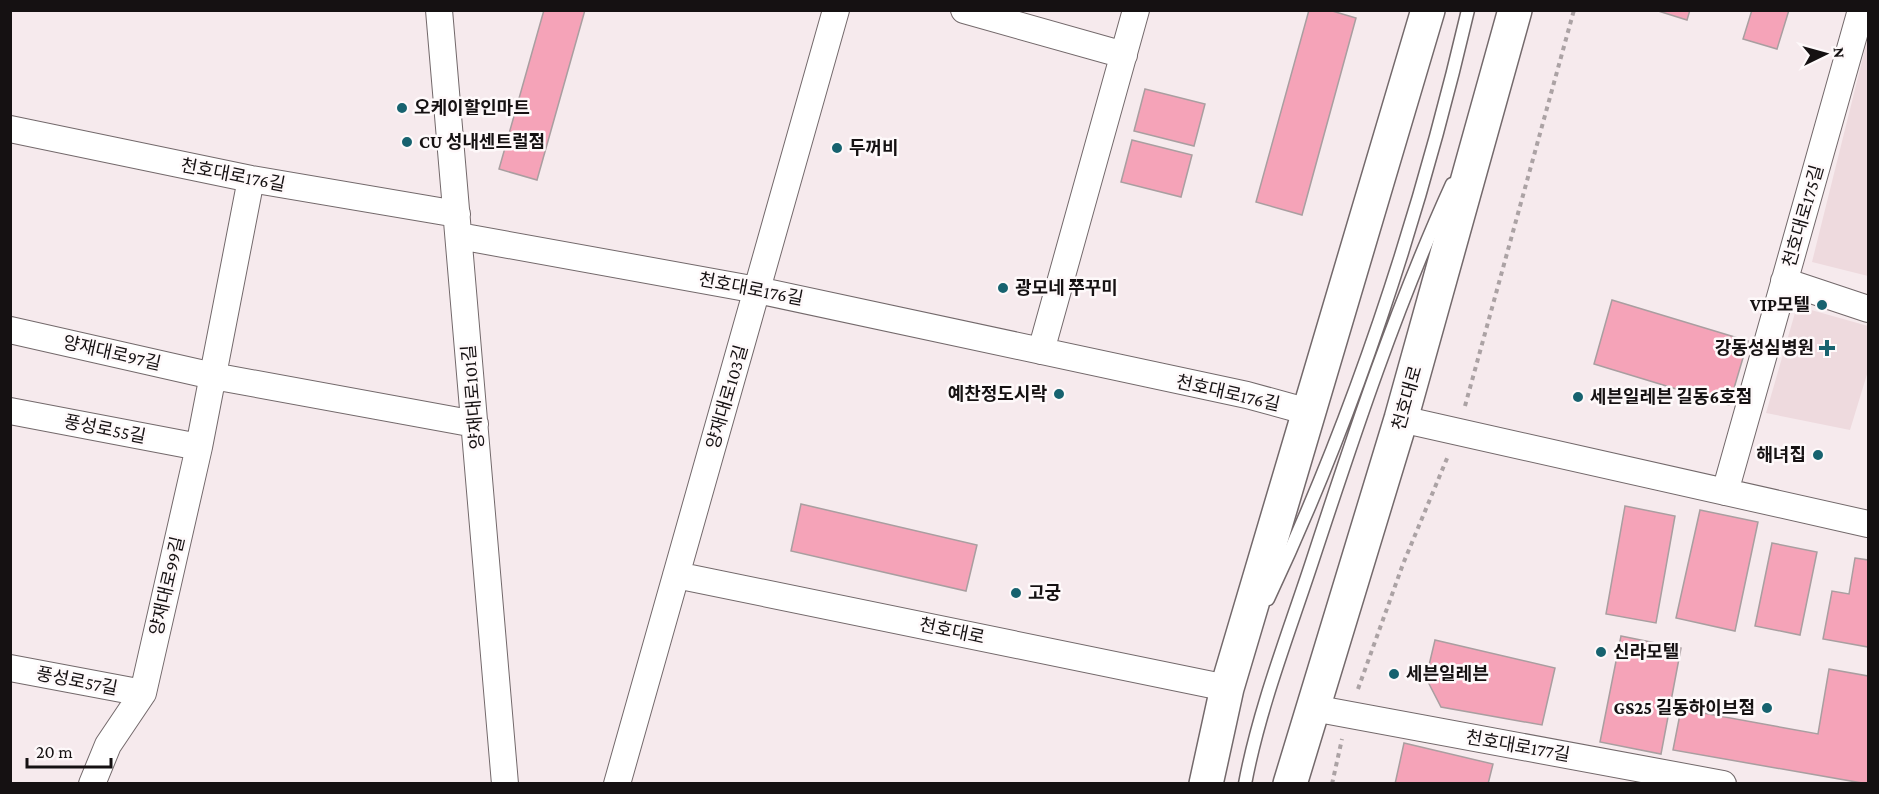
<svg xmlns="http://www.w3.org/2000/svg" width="1879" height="794" font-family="'Crimson Pro','Noto Sans KR',serif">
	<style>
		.built { fill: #eedade }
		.building { fill: #f5a3b8; stroke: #a99ea0; stroke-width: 1.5 }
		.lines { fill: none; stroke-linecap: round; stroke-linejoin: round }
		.lane-casing { stroke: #73696b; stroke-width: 15 }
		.street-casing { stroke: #73696b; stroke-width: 28 }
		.primary-casing { stroke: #73696b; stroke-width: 36 }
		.path { stroke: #aba2a4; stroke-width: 4; stroke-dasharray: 4.5 4.5; stroke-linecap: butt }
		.lane { stroke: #fff; stroke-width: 12 }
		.street { stroke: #fff; stroke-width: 26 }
		.primary { stroke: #fff; stroke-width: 33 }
		.poi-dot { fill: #17626f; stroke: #fef9fa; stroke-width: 2 }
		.labels { text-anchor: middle; stroke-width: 5; stroke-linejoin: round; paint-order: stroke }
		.poi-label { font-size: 18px; font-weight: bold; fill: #151112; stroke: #fef9fa; text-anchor: start }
		.street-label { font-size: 18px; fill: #151112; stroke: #fef9fa }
	</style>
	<rect width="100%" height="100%" fill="#f6eaed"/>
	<!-- built -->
	<path class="built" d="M1868 37V276L1812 262Z
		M1797 306 1868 326V371L1850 430 1766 413Z"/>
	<!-- building -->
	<path class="building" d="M544 10H585L537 180 499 169Z
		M1309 10H1329L1356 18 1302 215 1256 202Z
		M1655 10H1690L1687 20Z
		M1752 10H1789L1777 49 1743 39Z
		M1145 89 1205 104 1194 146 1134 131Z
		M1132 140 1192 155 1181 197 1121 182Z
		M1612 300 1748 341 1729 405 1594 364Z
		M801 504 977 545 966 591 791 551Z
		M1625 506 1675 516 1656 623 1606 614Z
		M1700 510 1758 522 1735 631 1676 618Z
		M1772 543 1817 552 1800 635 1755 626Z
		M1855 558 1868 560V647L1823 639 1832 591 1849 594Z
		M1621 636 1681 648 1661 754 1600 742Z
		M1435 640 1555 668 1542 725 1441 707 1426 678Z
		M1829 669 1868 676V784L1673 750 1681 709 1818 734Z
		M1404 743 1493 764 1488 784H1395Z"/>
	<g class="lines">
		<defs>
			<path id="lane" d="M1268 599C1356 412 1421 211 1468 10
				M1245 784C1259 709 1288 635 1312 562 1354 434 1396 307 1452 184"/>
			<path id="street" d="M439 10 505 784
				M964 10 1124 55
				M10 129 251 179 457 214
				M459 236 757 290 1247 395 1309 412
				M1784 281 1868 309
				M10 330 213 376 475 424
				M1041 351 1136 10
				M10 411 199 447
				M1401 419 1868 524
				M1725 492 1861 10
				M676 575 1227 688
				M10 668 143 693
				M1313 708 1723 784
				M92 784 108 745 143 693 199 447 251 179
				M617 784 836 10"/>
			<path id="primary" d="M1206 784 1227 688 1428 10
				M1290 784 1401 419 1515 10"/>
		</defs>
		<!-- lane casing -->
		<use href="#lane" class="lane-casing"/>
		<!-- street casing -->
		<use href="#street" class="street-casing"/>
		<!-- primary casing -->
		<use href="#primary" class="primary-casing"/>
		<!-- path -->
		<path class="path" d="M1465 406 1574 10
			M1358 689 1403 564 1448 456
			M1332 784 1342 739"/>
		<!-- lane -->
		<use href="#lane" class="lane"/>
		<!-- street -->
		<use href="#street" class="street"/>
		<!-- primary -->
		<use href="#primary" class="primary"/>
	</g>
	<!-- markers -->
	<g class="poi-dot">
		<circle cx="402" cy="108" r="6"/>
		<circle cx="407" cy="142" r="6"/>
		<circle cx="837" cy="148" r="6"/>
		<circle cx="1003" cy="288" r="6"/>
		<circle cx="1822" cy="305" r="6"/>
		<path d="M1824 339h6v6h6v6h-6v6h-6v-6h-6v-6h6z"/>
		<circle cx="1059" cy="394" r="6"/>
		<circle cx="1578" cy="397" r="6"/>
		<circle cx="1818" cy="455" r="6"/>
		<circle cx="1016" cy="593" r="6"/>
		<circle cx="1601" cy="652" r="6"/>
		<circle cx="1394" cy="674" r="6"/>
		<circle cx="1767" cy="708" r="6"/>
	</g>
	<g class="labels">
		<!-- poi labels -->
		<g class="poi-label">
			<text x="414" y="114">오케이할인마트</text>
			<text x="419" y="148">CU 성내센트럴점</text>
			<text x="849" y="154">두꺼비</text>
			<text x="1015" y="294">광모네 쭈꾸미</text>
			<text x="1810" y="311" text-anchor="end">VIP모텔</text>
			<text x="1814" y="354" text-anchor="end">강동성심병원</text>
			<text x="1047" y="400" text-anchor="end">예찬정도시락</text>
			<text x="1590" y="403">세븐일레븐 길동6호점</text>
			<text x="1806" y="461" text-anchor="end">해녀집</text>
			<text x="1028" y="599">고궁</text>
			<text x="1613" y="658">신라모텔</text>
			<text x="1406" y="680">세븐일레븐</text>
			<text x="1755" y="714" text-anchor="end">GS25 길동하이브점</text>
		</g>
		<!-- street labels -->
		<g class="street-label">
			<text transform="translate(233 175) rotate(11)" y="6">천호대로176길</text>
			<text transform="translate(1803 216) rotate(-74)" y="6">천호대로175길</text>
			<text transform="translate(751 289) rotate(11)" y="6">천호대로176길</text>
			<text transform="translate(112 353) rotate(13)" y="6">양재대로97길</text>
			<text transform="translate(1228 393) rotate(13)" y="6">천호대로176길</text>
			<text transform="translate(473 397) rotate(-95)" y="6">양재대로101길</text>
			<text transform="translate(727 397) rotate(-74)" y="6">양재대로103길</text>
			<text transform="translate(1407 398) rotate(-74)" y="6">천호대로</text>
			<text transform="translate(105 429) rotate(11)" y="6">풍성로55길</text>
			<text transform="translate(167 586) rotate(-77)" y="6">양재대로99길</text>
			<text transform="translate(952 631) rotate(12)" y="6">천호대로</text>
			<text transform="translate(77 681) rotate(11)" y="6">풍성로57길</text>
			<text transform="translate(1518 746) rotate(10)" y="6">천호대로177길</text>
		</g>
	</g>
	<!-- border -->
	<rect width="1879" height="794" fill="none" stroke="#151112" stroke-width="24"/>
	<!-- north arrow -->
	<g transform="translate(1825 54) rotate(85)" stroke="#fef9fa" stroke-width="4.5" paint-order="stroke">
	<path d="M0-4.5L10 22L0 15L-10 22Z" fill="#151112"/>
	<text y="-9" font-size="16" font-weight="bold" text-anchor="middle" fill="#151112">N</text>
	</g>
	<!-- scale -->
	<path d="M27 758v9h84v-9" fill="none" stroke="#151112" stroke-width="3"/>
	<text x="36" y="758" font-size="18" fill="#151112" stroke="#fef9fa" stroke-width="4.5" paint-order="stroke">20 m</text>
</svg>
